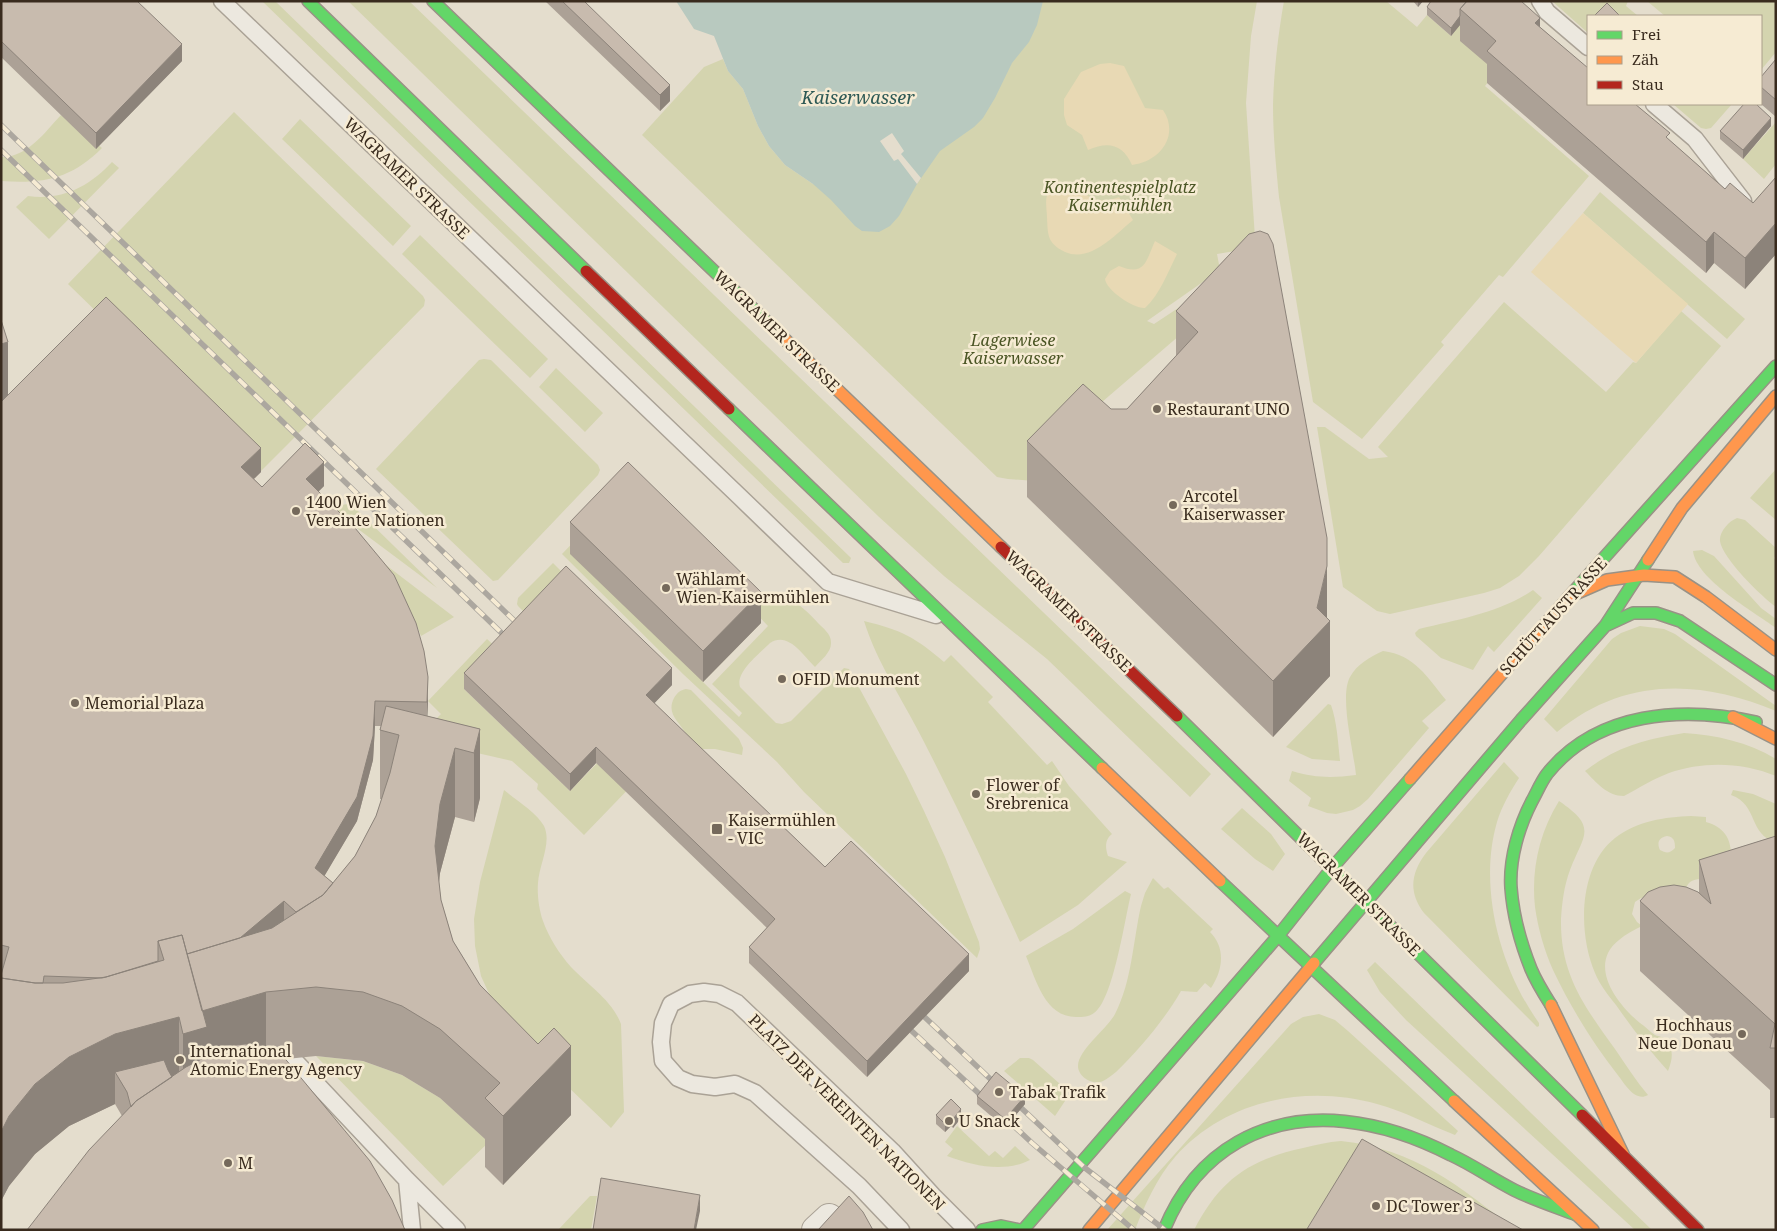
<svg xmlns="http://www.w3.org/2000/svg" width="1777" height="1231" font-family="'Noto Serif',serif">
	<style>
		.green { fill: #d4d4af; fill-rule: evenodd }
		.sand { fill: #e8d9b4 }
		.water { fill: #b8c9bf }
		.pier { fill: #e4ddcd }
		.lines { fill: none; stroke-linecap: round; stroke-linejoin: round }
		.lane-casing { stroke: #aaa296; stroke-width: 19 }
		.street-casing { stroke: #aaa296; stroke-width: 30 }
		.fast-casing { stroke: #999286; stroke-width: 14 }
		.slow-casing { stroke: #999286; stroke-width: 14 }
		.jam-casing { stroke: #999286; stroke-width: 14 }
		.lane { stroke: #ece8df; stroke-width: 16 }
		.street { stroke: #ece8df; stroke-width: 28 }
		.fast { stroke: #63d668; stroke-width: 11 }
		.slow { stroke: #ff974d; stroke-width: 11 }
		.jam { stroke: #b3261e; stroke-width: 11 }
		.rail-casing { stroke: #aca79f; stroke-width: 5.5 }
		.rail { stroke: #f6ebd3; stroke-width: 4; stroke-dasharray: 11; stroke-linecap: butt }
		.wall { fill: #aca196; fill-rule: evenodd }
		.shaded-wall { fill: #8c837a }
		.building { fill: #c8bbae; stroke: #8c837a }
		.poi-dot { fill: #75695b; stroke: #f6ebd3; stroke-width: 2 }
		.labels { text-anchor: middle; stroke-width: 5; stroke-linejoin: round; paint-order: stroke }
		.street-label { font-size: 16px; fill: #392b1e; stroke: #f6ebd3 }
		.park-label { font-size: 16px; font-style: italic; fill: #4a5524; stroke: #f6ebd3 }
		.poi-label { font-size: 16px; fill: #392b1e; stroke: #f6ebd3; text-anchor: start }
		.water-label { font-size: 18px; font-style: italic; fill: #2d5955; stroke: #f6ebd3 }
	</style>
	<rect width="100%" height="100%" fill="#e4ddcd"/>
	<!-- green -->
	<path class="green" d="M262 1H275L849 556 851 558 849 563H843Z
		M348 1H409L1211 774 1190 797 1047 659 944 576 878 516Z
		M1007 1H1257L1251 36 1246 103 1255 238 1235 251 1217 254 1220 270 1147 321 1154 324 1219 281 1187 329 1102 402 1035 481 1008 479 997 477 642 135 704 67 723 59 728 71 743 89 758 126 769 146 785 165 813 184Z
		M1284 1H1386L1417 27 1427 15 1451 36 1470 11 1496 72 1485 86 1589 176 1503 277 1499 275 1441 342 1444 345 1362 439 1313 402 1279 197C1276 166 1273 135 1273 105 1274 70 1278 35 1284 1Z
		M1552 1H1628L1626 6 1638 16H1588V33Z
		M1647 1H1776V52L1761 70V16H1665Z
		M1673 104H1732L1711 128 1706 129 1701 128Z
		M234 112 423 296 425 300 424 306 288 444 195 537 106 321 68 284Z
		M61 115 102 148C71 179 43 184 1 181V157C27 158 45 132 61 115Z
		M300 119 411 226 393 246 282 139Z
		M1776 122V164L1764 179 1743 159Z
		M112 162 119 168 49 239 16 207 28 196C62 201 90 186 112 162Z
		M1600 192 1745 319 1727 339 1583 213Z
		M420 235 548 359 530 378 402 254Z
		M1504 302 1606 392 1633 362 1636 363 1681 311 1721 346 1539 556 1519 576 1500 588 1484 593 1390 614 1377 611 1343 587 1317 427H1325L1369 459 1388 457 1378 447Z
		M484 359 491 360 598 465 600 470 598 475 498 580 493 581 376 469 479 360Z
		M556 368 603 413 585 432 539 387Z
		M1776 469V520L1750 498Z
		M616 498 719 582 761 623 703 682 739 717 742 713 712 684 768 626 750 607C776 583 799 602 818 623 823 628 831 634 831 642 832 652 821 660 815 667 803 655 788 631 770 643 760 653 735 672 740 687L776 723 782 724 791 721 844 668 849 669 906 774 924 811 945 857 979 942 980 949 977 958 804 792 777 762 683 674 562 554Z
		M348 504 353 506 437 588 334 511 341 505Z
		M1737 518 1745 520 1776 548V555L1774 558 1776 560V607C1762 597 1722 558 1720 541 1719 532 1729 521 1737 518Z
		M344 533 454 617 421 636 416 623Z
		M1702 550 1714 556 1761 608 1776 619V628C1753 611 1696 579 1693 551Z
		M553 563 569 579 531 619 518 606 517 604 518 598Z
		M1533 590 1542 598 1494 652 1488 646 1473 670 1441 658 1416 636 1415 633 1419 629C1459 619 1499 613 1533 590Z
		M864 621C901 630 915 637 944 662L951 655 993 697 988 702 1047 765 1052 761 1069 786 1112 834C1105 839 1105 848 1108 856L1127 862 1078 905 1020 942C989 874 957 806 923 740 903 700 877 663 864 621Z
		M1640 626 1664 629 1675 634 1776 706V711C1700 679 1623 677 1557 732L1544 719 1612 639 1621 633Z
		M487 639 500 651 464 689 570 791 611 749 640 777 584 835 537 789 538 784 512 761 416 739 441 714 428 701Z
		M1383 651C1415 655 1427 677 1446 700L1422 721 1429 728 1368 799 1360 806 1353 810 1336 814 1327 813 1308 806 1311 798 1289 781 1292 771C1315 778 1332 778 1356 775 1354 752 1339 697 1350 677 1357 664 1370 657 1383 651Z
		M686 689 691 690 739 739 743 748 742 755 715 749H692C690 744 689 739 686 734 679 721 666 714 674 698 677 693 680 690 686 689Z
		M1328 704 1331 705C1337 722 1338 742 1340 761L1312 759 1286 747Z
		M1684 733C1716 735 1748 742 1776 759V776C1742 762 1703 761 1669 773 1653 779 1639 788 1624 796 1607 796 1596 782 1585 771 1618 746 1643 740 1684 733Z
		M1504 762 1519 778C1510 792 1502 806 1497 822 1478 887 1500 969 1539 1023V1026L1537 1027 1424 913C1408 892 1411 873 1426 853Z
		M504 790C516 800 537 813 544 826 552 843 539 865 538 883 537 894 539 910 543 921 548 936 560 955 571 967 588 985 612 1000 621 1024L624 1112 611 1128 542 1062 491 998 481 976 475 946 474 919 480 882Z
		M1733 790 1753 794 1776 804V842C1748 835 1759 805 1731 795Z
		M1559 801C1599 828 1583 835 1570 870 1564 886 1562 903 1561 919 1560 974 1584 1006 1615 1049 1626 1065 1636 1081 1648 1095 1643 1098 1639 1097 1634 1094 1627 1089 1622 1080 1617 1074 1592 1042 1570 1006 1553 970 1544 950 1538 928 1535 907 1531 871 1539 833 1559 801Z
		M1242 808 1271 834 1285 854 1273 871 1255 859 1221 829Z
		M1691 816 1706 817V822C1723 827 1731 837 1731 855L1708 879C1698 879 1690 878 1686 888L1641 898 1635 902 1632 914 1637 922 1642 926C1634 930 1626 934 1619 940 1587 965 1617 1004 1640 1023 1645 1026 1650 1032 1655 1035 1661 1037 1664 1037 1668 1042 1674 1052 1672 1061 1668 1071 1649 1050 1632 1028 1616 1005 1608 995 1600 985 1595 973 1578 934 1578 867 1615 838 1637 821 1665 817 1691 816ZM1667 836C1674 837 1675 841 1675 848 1670 853 1667 854 1660 850 1657 843 1658 838 1667 836Z
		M1153 878 1164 889 1168 887 1213 929 1210 932C1226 948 1223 970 1211 988L1205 983 1197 992 1181 991C1165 1019 1139 1050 1116 1072 1112 1075 1105 1081 1100 1082 1090 1084 1078 1076 1078 1066 1078 1050 1107 1029 1115 1014 1132 981 1133 941 1141 906L1145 893Z
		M1125 891 1131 894C1125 918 1113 1001 1094 1013 1089 1017 1083 1017 1076 1017 1045 1017 1036 980 1026 956L1073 929Z
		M1375 962 1652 1230H1635L1406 1020 1380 992 1367 970Z
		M1319 1014 1335 1020 1348 1031 1458 1131 1455 1135C1429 1125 1404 1111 1377 1104 1306 1084 1225 1100 1175 1157 1157 1178 1145 1204 1135 1230H1107L1291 1024 1303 1017Z
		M316 1056 363 1061 402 1075 440 1098 489 1142 443 1186Z
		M1020 1058H1029L1033 1060 1060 1084 1065 1093V1101L1055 1116 1004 1071Z
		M957 1126 989 1156 995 1151 1003 1158 1015 1146 1030 1160C1004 1173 974 1166 947 1156L953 1149 945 1142Z
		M1341 1141C1414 1149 1460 1186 1515 1230H1194C1220 1180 1248 1160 1303 1148 1316 1145 1328 1142 1341 1141Z
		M590 1196H597L591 1230H558Z"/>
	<!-- sand -->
	<path class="sand" d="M1110 63 1124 66 1145 108 1163 110C1180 135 1160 162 1132 165 1123 144 1108 141 1088 150L1082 135 1067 125 1064 115V99L1081 72 1100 64Z
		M1078 184C1087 201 1102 204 1119 197L1133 220C1115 235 1090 263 1065 252 1047 243 1048 235 1047 218 1047 209 1044 198 1049 192 1057 183 1068 184 1078 184Z
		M1583 213 1688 304 1636 363 1531 272Z
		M1155 241 1177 254C1168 272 1160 294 1145 308 1134 309 1106 290 1105 279L1110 271 1119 266C1145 277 1146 261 1155 241Z"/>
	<!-- water -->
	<path class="water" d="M676 1H1043L1037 25 1029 42 1012 63 995 98 983 118 974 127 940 151 917 184 899 216 890 226 879 232 862 231 855 226 831 200 813 184 785 165 769 146 758 126 743 89 728 71 714 36 694 29Z"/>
	<!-- pier -->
	<path class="pier" d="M892 133 904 151 901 154 921 178 917 184 898 159 894 161 880 141Z"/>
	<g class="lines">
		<defs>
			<path id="lane" d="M222 1 740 497 828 582 936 615
				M1540 1 1547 12 1588 47
				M1654 104 1695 139 1743 201
				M292 1058 407 1180 457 1230
				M407 1180 412 1230
				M901 1230 859 1186 755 1093 735 1084 715 1087 692 1084 678 1078 663 1061 661 1042 663 1023 671 1004 690 994 704 992 719 994 737 1003 892 1151 933 1196 967 1230"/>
			<path id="street" d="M816 1230 829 1218"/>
			<path id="fast" d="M308 1 586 271
				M433 1 767 322
				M729 409 1102 768
				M1568 598 1776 366
				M1605 626 1633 613H1656L1680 621 1776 685
				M1177 716 1582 1115
				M1220 881 1454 1101
				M1314 963 1521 720 1605 626 1648 560
				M1551 1005C1544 994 1536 981 1531 969 1521 944 1513 915 1511 888 1509 859 1519 826 1532 801 1537 792 1541 782 1547 774 1597 711 1683 706 1756 722
				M982 1230 1001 1226 1020 1230
				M1023 1230 1278 936 1332 868 1410 779
				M1164 1230C1179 1193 1203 1162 1238 1142 1305 1104 1385 1121 1451 1155 1473 1165 1492 1179 1514 1190 1534 1200 1556 1207 1577 1215"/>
			<path id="slow" d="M767 322 1001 547
				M1648 560 1682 508 1776 396
				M1575 594 1607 580 1644 575 1675 577 1706 597 1776 650
				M1733 717 1776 739
				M1102 768 1220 881
				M1410 779 1568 598
				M1551 1005 1623 1154
				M1454 1101 1593 1230
				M1089 1230 1314 963"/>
			<path id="jam" d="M586 271 729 409
				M1001 547 1177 716
				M1582 1115 1698 1230"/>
		</defs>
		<!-- lane casing -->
		<use href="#lane" class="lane-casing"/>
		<!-- street casing -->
		<use href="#street" class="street-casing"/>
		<!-- fast casing -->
		<use href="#fast" class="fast-casing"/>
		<!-- slow casing -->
		<use href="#slow" class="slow-casing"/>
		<!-- jam casing -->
		<use href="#jam" class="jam-casing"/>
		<!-- lane -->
		<use href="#lane" class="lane"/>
		<!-- street -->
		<use href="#street" class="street"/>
		<!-- fast -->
		<use href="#fast" class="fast"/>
		<!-- slow -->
		<use href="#slow" class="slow"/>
		<!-- jam -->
		<use href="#jam" class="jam"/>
		<defs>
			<path id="rail" d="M1 125 523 629
				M1 150 512 643
				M915 1008 1085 1168 1165 1230
				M901 1021 1032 1143 1134 1230"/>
		</defs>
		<!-- rail casing -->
		<use href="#rail" class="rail-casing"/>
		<!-- rail -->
		<use href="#rail" class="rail"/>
	</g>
	<!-- wall -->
	<path class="wall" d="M1 1 182 61 96 149 1 57Z
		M545 1H584L670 101 660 111Z
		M1413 1H1423L1418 7Z
		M1431 1 1540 27 1725 189 1753 203 1776 177V254L1745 289 1714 263 1706 273 1487 83V64L1460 41V25L1451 36 1427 15V7Z
		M1776 59V117L1761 104V77Z
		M1771 126 1743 159 1720 139V131Z
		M1249 234 1327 618 1330 676 1273 737 1027 497V441L1111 409H1127L1176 356V311Z
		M1 320 8 396 261 472 254 479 262 487 324 486 318 492 428 701 427 716 480 729V798L474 822 455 817 440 873 439 883 441 900 453 941 480 985 571 1115 503 1185 485 1167V1139L440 1098 402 1075 363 1061 316 1056 286 1059 122 1116 115 1104 69 1126 35 1154 9 1186 1 1201V975L3 969H1ZM375 726H381L380 730V799H382L376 816 355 856 333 883 324 876 357 821 373 760Z
		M570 522 761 623 703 682 570 554Z
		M464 673 672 685 654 703 825 867 969 971 867 1077 749 963V947L767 928 596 763 570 791 464 689Z
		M1776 836V1139V1118H1770V1090L1640 971V901L1699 892V860Z
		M977 1096 1025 1104 1005 1128 977 1104Z
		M936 1115 961 1118 953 1128 951 1126 945 1132 936 1124Z"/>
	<!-- shaded-wall -->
	<path class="shaded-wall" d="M1418 1H1423L1418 7Z
		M1460 16V25L1451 36V28Z
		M1540 18V49L1535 23Z
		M182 44V61L96 149V133Z
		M670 85V101L660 111V95Z
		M1771 118V126L1743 159V150Z
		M1776 222V254L1745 289V258Z
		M1714 232V263L1706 273V242Z
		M8 342V412L1 414V344Z
		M261 448V472L241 491V467Z
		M324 462V486L306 504V479Z
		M1327 566V622L1330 621V676L1273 737V681L1317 608Z
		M761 592V623L703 682V651Z
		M672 668V685L646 712V695Z
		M428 677V701L427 727V702Z
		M375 701V726L373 760 357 821 315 892V868Z
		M480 729V798L474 822V753Z
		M596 747V763L570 791V774Z
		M455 748V817L440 873 435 915V846L440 804Z
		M284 901V925L189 960Z
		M969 954V971L867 1077V1061Z
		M266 992V1061L183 1093V1034L202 1011Z
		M179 1017V1087L127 1092 115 1072V1104L69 1126 35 1154 9 1186 1 1201V1132L9 1116 35 1084 69 1057 115 1034Z
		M571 1046V1115L503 1185V1116Z
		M1025 1096V1104L1005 1128V1119Z
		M961 1109V1118L953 1128V1119Z
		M951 1117V1126L945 1132V1124Z
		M700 1195V1211L696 1230H694Z"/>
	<!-- building -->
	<path class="building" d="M1 1H137L182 44 96 133 1 41Z
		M562 1H584L670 85 660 95Z
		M1431 1H1467L1460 9V16L1451 28 1427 7Z
		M1467 1H1521L1540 18 1535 23 1588 68V104H1635L1670 133 1666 137 1725 189 1730 183 1753 203 1776 177V223L1745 258 1714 232 1706 242 1487 51 1496 41 1460 9Z
		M1607 3 1620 16H1594Z
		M1776 59V100L1761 87V77Z
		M1744 104H1756L1771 118 1743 150 1720 131Z
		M1260 231 1268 234 1273 244 1327 538V566L1317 608 1330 621 1273 681 1027 441 1083 384 1111 409H1127L1198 332 1176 311 1249 234Z
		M106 297 261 448 241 467 262 487 305 443 324 462 306 479 355 528 394 575 416 623 424 651 428 677 427 702 375 701 373 736 357 797 315 868 333 883 323 895 296 912 284 901 240 938 187 954 182 935 158 941V961L106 977 102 978 44 976 43 983H35L1 978V975L9 947 1 945V402Z
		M1 320 8 342 1 344Z
		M628 462 761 592 703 651 570 522Z
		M566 566 672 668 646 695 825 867 851 841 969 954 867 1061 749 947 775 919 596 747 570 774 464 673Z
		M386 706 480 729 474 753 455 748 440 804 435 846 441 900 453 941 480 985 538 1044 554 1028 571 1046 503 1116 485 1098 500 1083 440 1029 402 1006 363 992 316 987 266 992 202 1011 187 954 272 928 323 895 355 856 376 816 390 773 399 735 380 730Z
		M1776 836V1048H1770L1775 1024 1640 901 1648 892 1660 887 1674 885 1686 887 1698 892 1711 904 1699 860Z
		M182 935 207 1027 183 1034 179 1017 115 1034 69 1057 35 1084 9 1116 1 1132V978L35 983H63L106 977 164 960 158 941Z
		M245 1044 260 1045 282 1055 370 1161 392 1200 405 1230H27L89 1150 136 1101 186 1067 227 1046Z
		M164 1060 168 1070 172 1077 136 1101 131 1107 127 1092 115 1072Z
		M996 1072 1025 1096 1005 1119 977 1096Z
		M951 1099 961 1109 953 1119 951 1117 945 1124 936 1115Z
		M1362 1139 1523 1230 1307 1229Z
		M601 1178 700 1195 694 1230H593Z
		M849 1196 863 1212 873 1230H818Z"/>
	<!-- markers -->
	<g class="poi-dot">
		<circle cx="1157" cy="409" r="5"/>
		<circle cx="1173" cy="505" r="5"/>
		<circle cx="296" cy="511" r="5"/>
		<circle cx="666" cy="588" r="5"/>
		<circle cx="782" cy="679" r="5"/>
		<circle cx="75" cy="703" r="5"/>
		<circle cx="976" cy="794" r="5"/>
		<rect x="711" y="823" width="12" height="12" rx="2.5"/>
		<circle cx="1742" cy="1034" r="5"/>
		<circle cx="180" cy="1060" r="5"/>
		<circle cx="999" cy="1092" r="5"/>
		<circle cx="949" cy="1121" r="5"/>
		<circle cx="228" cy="1163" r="5"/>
		<circle cx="1376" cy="1206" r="5"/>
	</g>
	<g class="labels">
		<!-- street labels -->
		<g class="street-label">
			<text transform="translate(407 178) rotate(44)" y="6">WAGRAMER STRASSE</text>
			<text transform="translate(777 331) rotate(44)" y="6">WAGRAMER STRASSE</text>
			<text transform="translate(1069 611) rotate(44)" y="6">WAGRAMER STRASSE</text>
			<text transform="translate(1553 616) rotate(-48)" y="6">SCHÜTTAUSTRASSE</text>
			<text transform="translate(1359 894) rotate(45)" y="6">WAGRAMER STRASSE</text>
			<text transform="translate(847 1112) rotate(45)" y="6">PLATZ DER VEREINTEN NATIONEN</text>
		</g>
		<!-- park labels -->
		<g class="park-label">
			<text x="1120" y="193">Kontinentespielplatz<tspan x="1120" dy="18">Kaisermühlen</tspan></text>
			<text x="1013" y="346">Lagerwiese<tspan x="1013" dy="18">Kaiserwasser</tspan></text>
		</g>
		<!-- poi labels -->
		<g class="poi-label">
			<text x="1167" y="415">Restaurant UNO</text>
			<text x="1183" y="502">Arcotel<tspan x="1183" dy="18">Kaiserwasser</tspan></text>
			<text x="306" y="508">1400 Wien<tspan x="306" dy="18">Vereinte Nationen</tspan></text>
			<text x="676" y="585">Wählamt<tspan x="676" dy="18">Wien-Kaisermühlen</tspan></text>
			<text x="792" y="685">OFID Monument</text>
			<text x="85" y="709">Memorial Plaza</text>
			<text x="986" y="791">Flower of<tspan x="986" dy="18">Srebrenica</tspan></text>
			<text x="728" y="826">Kaisermühlen<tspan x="728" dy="18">- VIC</tspan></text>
			<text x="1732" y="1031" text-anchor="end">Hochhaus<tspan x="1732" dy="18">Neue Donau</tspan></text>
			<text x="190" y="1057">International<tspan x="190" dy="18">Atomic Energy Agency</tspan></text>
			<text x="1009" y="1098">Tabak Trafik</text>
			<text x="959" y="1127">U Snack</text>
			<text x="238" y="1169">M</text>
			<text x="1386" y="1212">DC Tower 3</text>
		</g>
		<!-- water labels -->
		<g class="water-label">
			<text x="858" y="104">Kaiserwasser</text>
		</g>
	</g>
	<!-- border -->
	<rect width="1777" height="1231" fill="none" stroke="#392b1e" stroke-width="5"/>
	<!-- legend -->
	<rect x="1587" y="15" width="175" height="90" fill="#f6ebd3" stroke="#aa9e8b"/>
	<rect x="1597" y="31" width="25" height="8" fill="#63d668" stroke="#aa9e8b"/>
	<text x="1632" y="40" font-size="15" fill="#392b1e">Frei</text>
	<rect x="1597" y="56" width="25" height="8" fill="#ff974d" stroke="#aa9e8b"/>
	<text x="1632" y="65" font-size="15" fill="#392b1e">Zäh</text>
	<rect x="1597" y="81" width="25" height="8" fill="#b3261e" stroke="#aa9e8b"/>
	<text x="1632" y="90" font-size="15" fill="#392b1e">Stau</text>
</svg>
